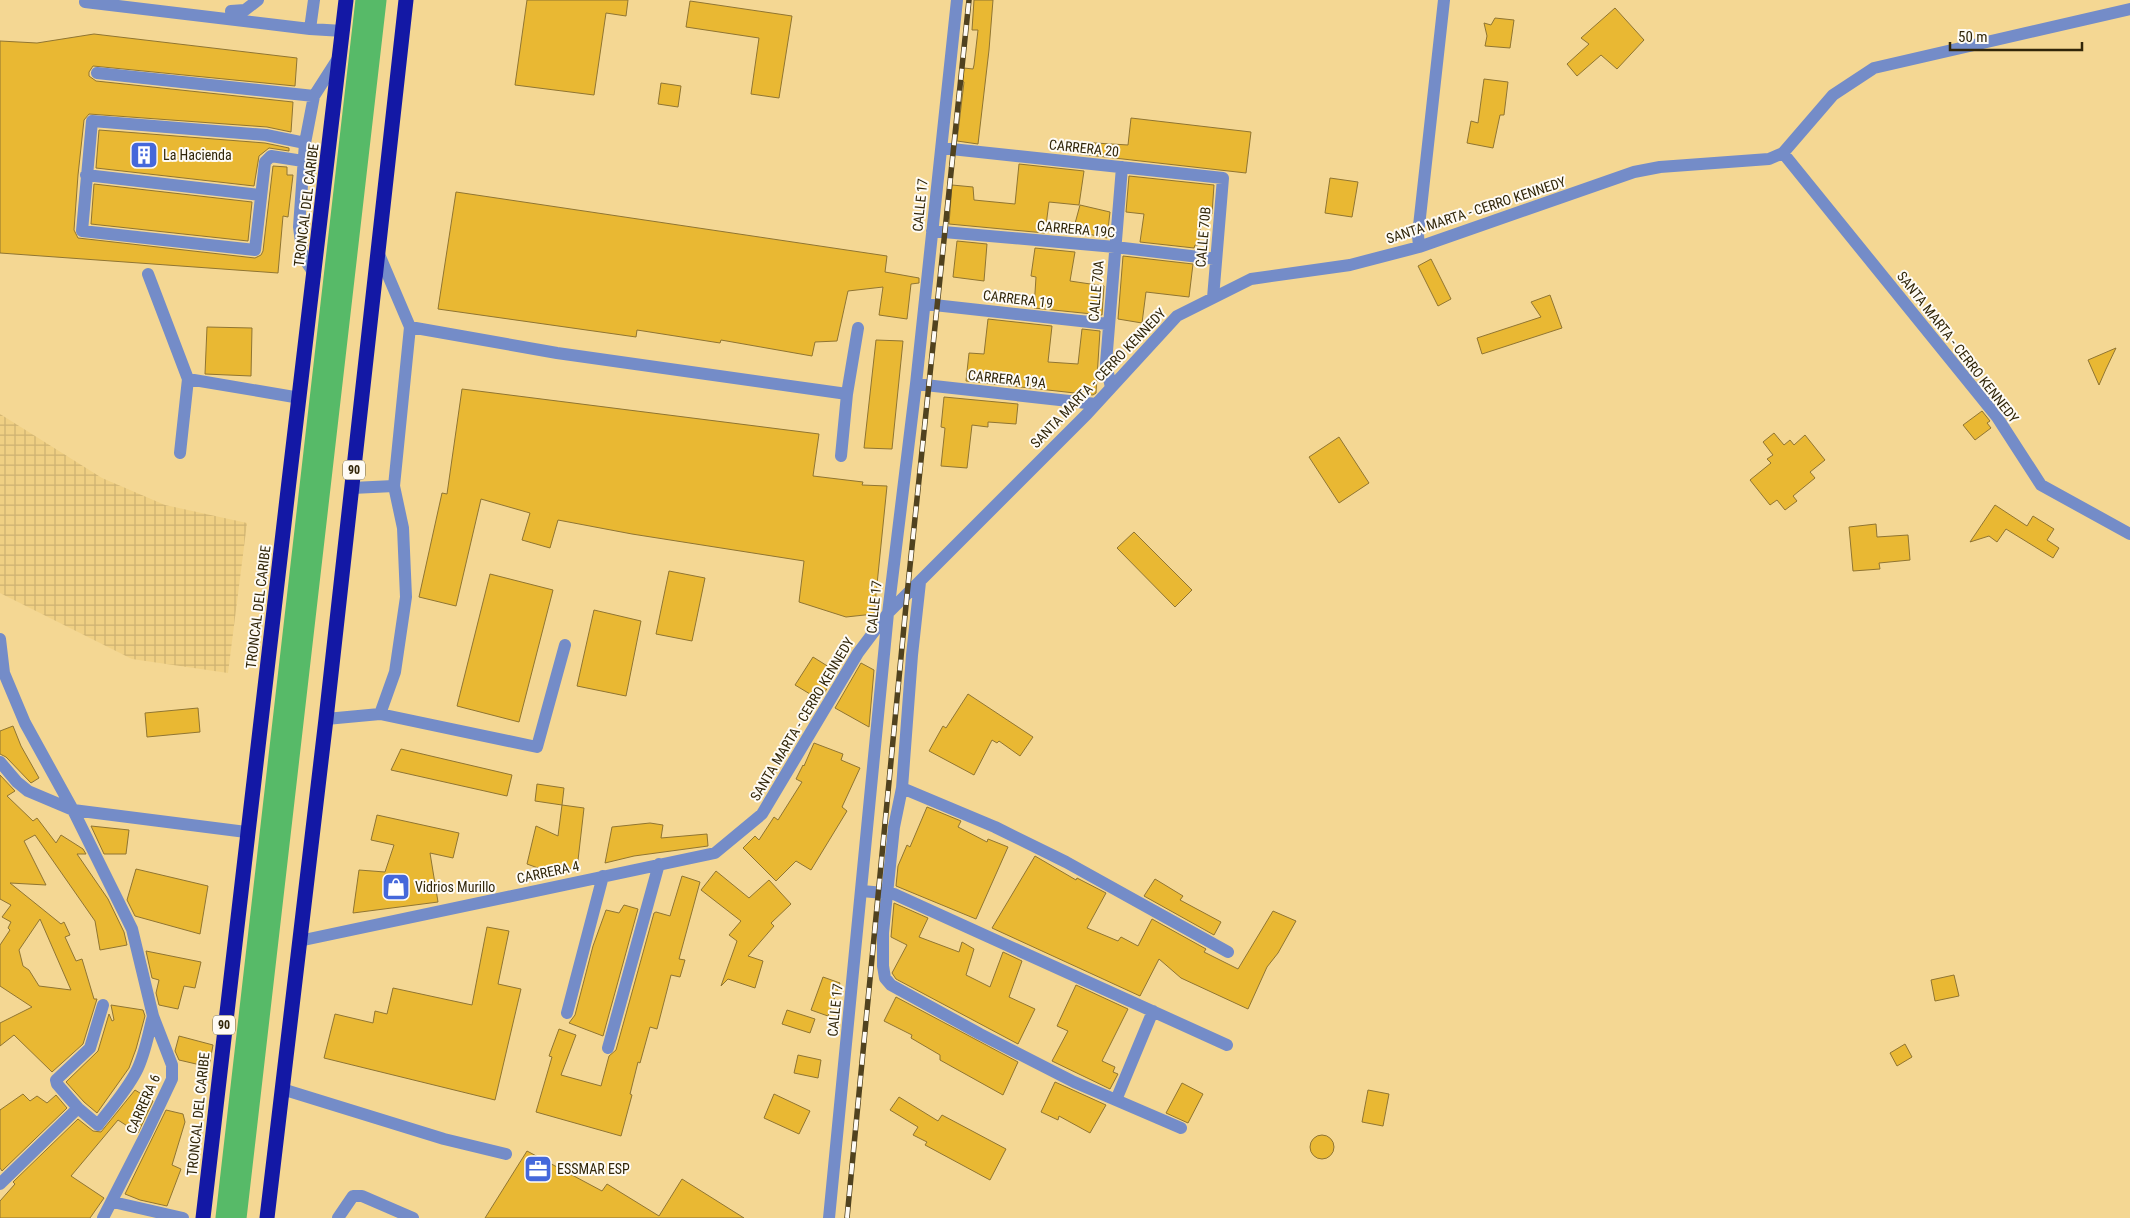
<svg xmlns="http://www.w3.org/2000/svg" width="2130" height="1218" font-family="'Roboto Condensed',sans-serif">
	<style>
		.industrial { fill: url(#industrial-grid) }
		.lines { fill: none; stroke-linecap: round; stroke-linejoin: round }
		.river { stroke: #57ba68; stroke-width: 31 }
		.building { fill: #e9b833; stroke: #907532; fill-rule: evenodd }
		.minor { stroke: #748cc8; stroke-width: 12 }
		.highway { stroke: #1318a5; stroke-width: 15 }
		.rail-casing { stroke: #50421f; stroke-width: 5.5 }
		.rail { stroke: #fefbf5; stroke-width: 4; stroke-dasharray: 11; stroke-linecap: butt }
		.labels { text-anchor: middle; stroke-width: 4; stroke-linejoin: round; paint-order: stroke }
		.shield { fill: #fefbf5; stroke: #6e6650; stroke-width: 1 }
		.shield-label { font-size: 12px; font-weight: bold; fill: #312609 }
		.street-label { font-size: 14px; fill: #312609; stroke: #fefbf5 }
		.poi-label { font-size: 14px; fill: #312609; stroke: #fefbf5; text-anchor: start }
	</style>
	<defs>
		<pattern id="industrial-grid" width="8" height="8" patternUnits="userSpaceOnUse" patternTransform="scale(1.25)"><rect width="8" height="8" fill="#f0d084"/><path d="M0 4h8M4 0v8" fill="none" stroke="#ceb271"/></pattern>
	</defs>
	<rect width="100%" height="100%" fill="#f4d793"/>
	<!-- industrial -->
	<path class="industrial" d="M0 414 102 478 165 505 247 523 228 673 132 659 0 593Z"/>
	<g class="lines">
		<!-- river -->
		<path class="river" d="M231 1218 371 0"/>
	</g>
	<!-- building -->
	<path class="building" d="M527 0H628L626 16 606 13 594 95 515 85Z
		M974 0H993L989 50 978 144 957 141 964 82 962 81 964 68 973 69 974 65 978 30H972Z
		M690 1 792 16 779 98 751 94 759 38 686 27Z
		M1615 8 1644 40 1617 69 1601 55 1577 76 1567 64 1589 44 1581 38Z
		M1495 18 1514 20 1510 48 1485 46 1487 36 1484 23 1491 25Z
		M94 34 297 58 295 86 93 66 89 72V76L96 81 293 102 291 132 267 127 89 114 84 120 78 175 74 230 78 238 255 258 261 255 263 251 273 166 287 167V175H293L288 217 283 216 278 273 0 253V41L37 43Z
		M1484 79 1508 82 1504 115H1500L1493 148 1467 143 1471 121 1478 123Z
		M661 83 681 86 678 107 658 104Z
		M1131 118 1251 132 1246 173 1079 154V142L1128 145Z
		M99 130 265 143 289 148V151L269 148 259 156 254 186 96 168Z
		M1019 164 1084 171 1079 205 1049 202 1045 233 949 224 952 185 973 187 974 200 1015 204Z
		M1129 176 1214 185 1212 214 1202 219 1198 245H1195L1194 248 1140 242 1144 214 1126 212Z
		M1330 178 1358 182 1352 217 1325 213Z
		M94 184 252 202 248 241 91 224Z
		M456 192 887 256 885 272 919 278V283L911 284 907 319 879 315 883 287 848 291 837 341 815 342 812 356 721 340 720 343 637 330 636 337 438 309Z
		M1080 205 1110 212 1107 238 1073 231Z
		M957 241 987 244 984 281 953 277Z
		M1035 248 1075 252 1070 281 1104 286 1102 315 1034 308 1036 277 1031 276Z
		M1123 256 1193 264 1189 297 1146 292 1142 323 1118 319Z
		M1431 259 1451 299 1438 306 1418 266Z
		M1550 295 1562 328 1482 354 1477 338 1541 317 1531 302Z
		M988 319 1052 326 1048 362 1078 364 1082 329 1100 331 1096 393 1093 395 966 381 969 353 984 354Z
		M207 327 252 328 251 376 205 374Z
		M876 340 903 341 892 449 864 448Z
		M2116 348 2106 369 2099 385 2088 360Z
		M462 389 819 434 813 476 863 482 862 485 887 486 874 614 846 617 799 602 804 561 632 534 558 520 550 548 522 540 530 513 481 499 456 606 419 597 442 493 447 494Z
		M2003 396 2008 403 2001 409 1995 402Z
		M944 397 1018 404 1016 424 988 422V427L972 425 967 468 941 466 945 428 941 427Z
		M1982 411 1990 421 1987 423 1991 428 1975 440 1963 425Z
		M1774 433 1784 445 1790 440 1794 445 1805 435 1825 460 1810 472 1815 478 1793 496 1797 501 1785 510 1777 500 1770 505 1750 480 1771 463 1767 459 1773 455 1763 442Z
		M1339 437 1369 483 1339 503 1309 457Z
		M1995 505 2027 526 2033 516 2054 529 2047 540 2059 548 2053 558 2006 529 1997 542 1989 536 1970 542Z
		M1876 524 1877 537 1908 535 1910 560 1879 563 1880 569 1853 571 1849 527Z
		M1134 532 1192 590 1175 607 1117 548Z
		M669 571 705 578 692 641 656 634Z
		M490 574 553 590 519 722 457 706Z
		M594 610 641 621 626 696 577 686Z
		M813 657 837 672 820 700 795 685Z
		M861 663 874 670 869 727 835 708Z
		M968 694 1033 737 1020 756 999 741 997 743 992 740 974 775 929 751 943 726 946 728Z
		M198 708 200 732 147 737 145 713Z
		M13 726 21 746 39 778 31 783 6 757 0 754V731Z
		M814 743 843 754 841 760 860 768 842 807 847 811 811 870 796 861 776 881 743 848 755 836 759 840 774 817 778 820 802 782 796 779 803 765 804 766Z
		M401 749 512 775 507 796 391 770Z
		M0 775 15 791 7 796 33 821 37 818 56 843 61 835 83 849 86 854H77L108 899 124 932 127 945 100 950 95 921 35 835 24 841 46 885 10 883 61 924 64 922 70 935 65 937 76 961 82 959 94 999H97L83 1044 52 1072 14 1035 0 1046V1023L32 1007 0 986V945L10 930 8 928 11 922 2 917 11 905 0 899ZM40 919 71 990 39 986 29 970 23 966 19 950Z
		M537 784 564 788 562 805 535 801Z
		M562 805 584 808 577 869 550 866 549 872 527 864 536 826 558 836Z
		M927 807 961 821 958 827 987 842 988 839 1008 847 976 919 896 886 898 866 907 845 910 847Z
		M377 815 459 833 453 858 430 853 438 902 353 913 359 870 385 872 394 845 371 840Z
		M650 823 663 825 661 838 707 834 708 846 634 856 605 863 612 827Z
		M91 826 129 830 126 854H104Z
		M1035 856 1076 880 1077 878 1106 893 1087 928 1118 941 1121 937 1138 946 1152 919 1206 949 1204 952 1238 969 1273 911 1296 921 1278 953 1267 967 1248 1009 1181 978 1159 959 1140 996 992 928Z
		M136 869 208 886 200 934 135 916 127 900Z
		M716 871 749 898 769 880 791 904 771 923 774 926 748 956 763 961 755 988 728 979 721 986 737 941 729 935 741 921 701 890Z
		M682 876 700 882 679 959 685 960 680 977 671 975 657 1029 650 1027 640 1063 638 1062 630 1094 632 1095 621 1136 536 1112 552 1057 549 1056 559 1029 576 1035 561 1075 601 1086 609 1056 616 1050 654 913 656 912 670 916Z
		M1155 879 1183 896 1180 900 1221 922 1214 935 1144 896Z
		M894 903 928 918 919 937 959 952 962 942 974 949 966 975 990 987 1003 952 1022 961 1009 997 1035 1009 1018 1044 896 979 892 973 907 945 891 937Z
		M624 905 638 909 603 1036 569 1023 575 1015 593 946 606 910 619 913Z
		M487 927 509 931 498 984 521 989 495 1100 324 1058 335 1014 373 1023 375 1011 387 1014 393 988 472 1005Z
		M146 951 201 962 195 988 184 986 178 1009 159 1005 156 993 159 980 152 978Z
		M1954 975 1959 996 1935 1001 1931 980Z
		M823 977 840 983 828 1016 811 1010Z
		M1076 985 1128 1009 1102 1061 1115 1067 1113 1072 1118 1074 1110 1089 1052 1061 1068 1031 1057 1026Z
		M896 997 1018 1062 1003 1095 940 1060V1055L911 1038 912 1035 884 1021Z
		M111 1005 143 1010 145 1016 136 1049 129 1068 97 1113 84 1102 66 1082 98 1051 109 1014 112 1021 114 1020Z
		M787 1010 815 1019 810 1033 782 1024Z
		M179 1036 213 1045 209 1067 179 1060 175 1051Z
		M1905 1044 1912 1057 1897 1066 1890 1053Z
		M798 1055 821 1060 818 1078 794 1073Z
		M1055 1082 1106 1105 1090 1133 1059 1116 1058 1120 1041 1112Z
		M1182 1083 1203 1094 1188 1123 1166 1113Z
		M135 1090 153 1101 138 1133 118 1120 71 1176 104 1198 90 1218H0V1201L15 1184 13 1182 78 1119 93 1131 101 1132Z
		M1368 1090 1389 1094 1383 1126 1362 1122Z
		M23 1094 30 1101 37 1096 47 1103 56 1095 67 1108 2 1171 0 1168V1110Z
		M774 1094 810 1111 799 1134 764 1118Z
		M899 1097 938 1121 942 1115 1006 1149 990 1180 925 1145 927 1142 913 1135 918 1127 890 1110Z
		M166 1110 183 1114 185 1122 172 1165 181 1169 167 1206 140 1200 125 1194Z
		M1310 1147a12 12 0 1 1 24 0a12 12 0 1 1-24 0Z
		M527 1151 602 1191 607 1184 659 1216 682 1179 744 1218H485Z"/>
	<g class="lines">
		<!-- minor -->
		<path class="minor" d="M314 0 310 29 343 31
			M85 2 310 29
			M231 11 245 10 258 0
			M97 73 314 96
			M942 148 1223 178 1213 298
			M1783 153 1997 417 2041 485 2130 534
			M303 161 271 156 265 162 255 250 82 231 92 121 266 135 305 143
			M86 175 260 195
			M932 231 1115 247 1216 259
			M1419 247 1418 235 1444 0
			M148 274 188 379 180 453
			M315 275 303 257 299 227 305 143 314 96 339 57
			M925 304 1108 324
			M410 327 557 353 847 394
			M188 379 300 398
			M916 384 1096 404
			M1111 388 1106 363 1122 167
			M841 456 847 394 858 328
			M352 488 394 486
			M0 639 4 673 25 723 73 810 132 929 153 1016 172 1065V1079L146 1134 103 1218
			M380 714 537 747 565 645
			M326 719 380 714 395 672 406 597 403 528 394 486 410 327 378 252
			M0 762 17 782 28 791 73 810 246 832
			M902 788 912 655 920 582
			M862 891 894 894 1227 1045
			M299 941 715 853 762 814 858 653 888 613 1087 414 1177 316 1251 279 1350 265 1419 247 1634 172 1660 167 1769 159 1783 153 1833 95 1874 68 2130 9
			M103 1005 90 1048 56 1080 57 1084 78 1108 98 1125C111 1108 126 1091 136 1072 145 1055 148 1035 153 1016
			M567 1013 603 876
			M608 1048 659 864
			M282 1089 444 1139 506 1154
			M1116 1100 1153 1011
			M1181 1128 1074 1082 980 1034 891 985 885 978 883 966V933L894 827 902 788 995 827 1066 862 1228 952
			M0 1184 78 1108
			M113 1202 183 1218
			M338 1218 353 1196H362L413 1218
			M829 1218 888 613 916 384 957 0"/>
		<!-- highway -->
		<path class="highway" d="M203 1218C248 812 299 406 346 0
			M267 1218 326 719 406 0"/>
		<defs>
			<path id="rail" d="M847 1218 907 595 969 0"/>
		</defs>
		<!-- rail casing -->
		<use href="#rail" class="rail-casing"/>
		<!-- rail -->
		<use href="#rail" class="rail"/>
	</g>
	<!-- icons -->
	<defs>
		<symbol id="building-square" viewBox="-11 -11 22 22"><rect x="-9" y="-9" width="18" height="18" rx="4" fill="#4568db" stroke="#fefbf5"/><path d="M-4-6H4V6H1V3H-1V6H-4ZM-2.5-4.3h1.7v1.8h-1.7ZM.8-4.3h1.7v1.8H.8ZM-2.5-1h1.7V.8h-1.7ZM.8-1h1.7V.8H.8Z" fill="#fff"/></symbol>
		<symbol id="shop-square" viewBox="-11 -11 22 22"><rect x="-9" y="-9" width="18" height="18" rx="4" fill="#4568db" stroke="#fefbf5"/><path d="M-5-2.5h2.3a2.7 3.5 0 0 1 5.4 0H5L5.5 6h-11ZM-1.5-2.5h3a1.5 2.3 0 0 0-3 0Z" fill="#fff"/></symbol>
		<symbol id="office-square" viewBox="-11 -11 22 22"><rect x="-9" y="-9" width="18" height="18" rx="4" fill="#4568db" stroke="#fefbf5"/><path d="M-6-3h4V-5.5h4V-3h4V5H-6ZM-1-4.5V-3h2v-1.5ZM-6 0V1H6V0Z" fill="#fff"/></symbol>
	</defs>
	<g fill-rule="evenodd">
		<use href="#building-square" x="128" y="139" width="32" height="32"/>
		<use href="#shop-square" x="380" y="871" width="32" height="32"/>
		<use href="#office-square" x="522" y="1153" width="32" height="32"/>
	</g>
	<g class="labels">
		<!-- shield labels -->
		<g class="shield">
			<rect x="343" y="460.5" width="22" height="19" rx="4"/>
			<rect x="213" y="1015.5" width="22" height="19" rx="4"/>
		</g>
		<g class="shield-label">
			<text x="354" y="474">90</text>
			<text x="224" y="1029">90</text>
		</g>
		<!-- street labels -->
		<g class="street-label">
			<text transform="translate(1084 148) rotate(6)" y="5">CARRERA 20</text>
			<text transform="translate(306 205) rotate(-83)" y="5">TRONCAL DEL CARIBE</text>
			<text transform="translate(920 205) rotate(-84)" y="5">CALLE 17</text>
			<text transform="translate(1476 210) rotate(-18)" y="5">SANTA MARTA - CERRO KENNEDY</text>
			<text transform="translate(1076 229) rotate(5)" y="5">CARRERA 19C</text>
			<text transform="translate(1203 237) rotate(-85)" y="5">CALLE 70B</text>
			<text transform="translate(1096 291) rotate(-85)" y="5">CALLE 70A</text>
			<text transform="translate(1018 299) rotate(7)" y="5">CARRERA 19</text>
			<text transform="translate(1958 347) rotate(52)" y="5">SANTA MARTA - CERRO KENNEDY</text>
			<text transform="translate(1098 378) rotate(-46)" y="5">SANTA MARTA - CERRO KENNEDY</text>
			<text transform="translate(1007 379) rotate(6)" y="5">CARRERA 19A</text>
			<text transform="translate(258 607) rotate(-83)" y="5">TRONCAL DEL CARIBE</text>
			<text transform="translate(874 607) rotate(-84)" y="5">CALLE 17</text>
			<text transform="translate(802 719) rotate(-59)" y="5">SANTA MARTA - CERRO KENNEDY</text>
			<text transform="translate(548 872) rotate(-12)" y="5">CARRERA 4</text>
			<text transform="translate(835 1010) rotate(-84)" y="5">CALLE 17</text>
			<text transform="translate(143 1104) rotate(-66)" y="5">CARRERA 6</text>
			<text transform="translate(198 1114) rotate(-84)" y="5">TRONCAL DEL CARIBE</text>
		</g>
		<!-- poi labels -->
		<g class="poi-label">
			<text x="163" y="160">La Hacienda</text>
			<text x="415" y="892">Vidrios Murillo</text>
			<text x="557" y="1174">ESSMAR ESP</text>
		</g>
	</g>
	<!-- scale -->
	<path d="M1950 42v8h132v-8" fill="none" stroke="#312609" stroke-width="2.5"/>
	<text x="1958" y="42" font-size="15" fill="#312609" stroke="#fefbf5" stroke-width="4" paint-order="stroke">50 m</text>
</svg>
